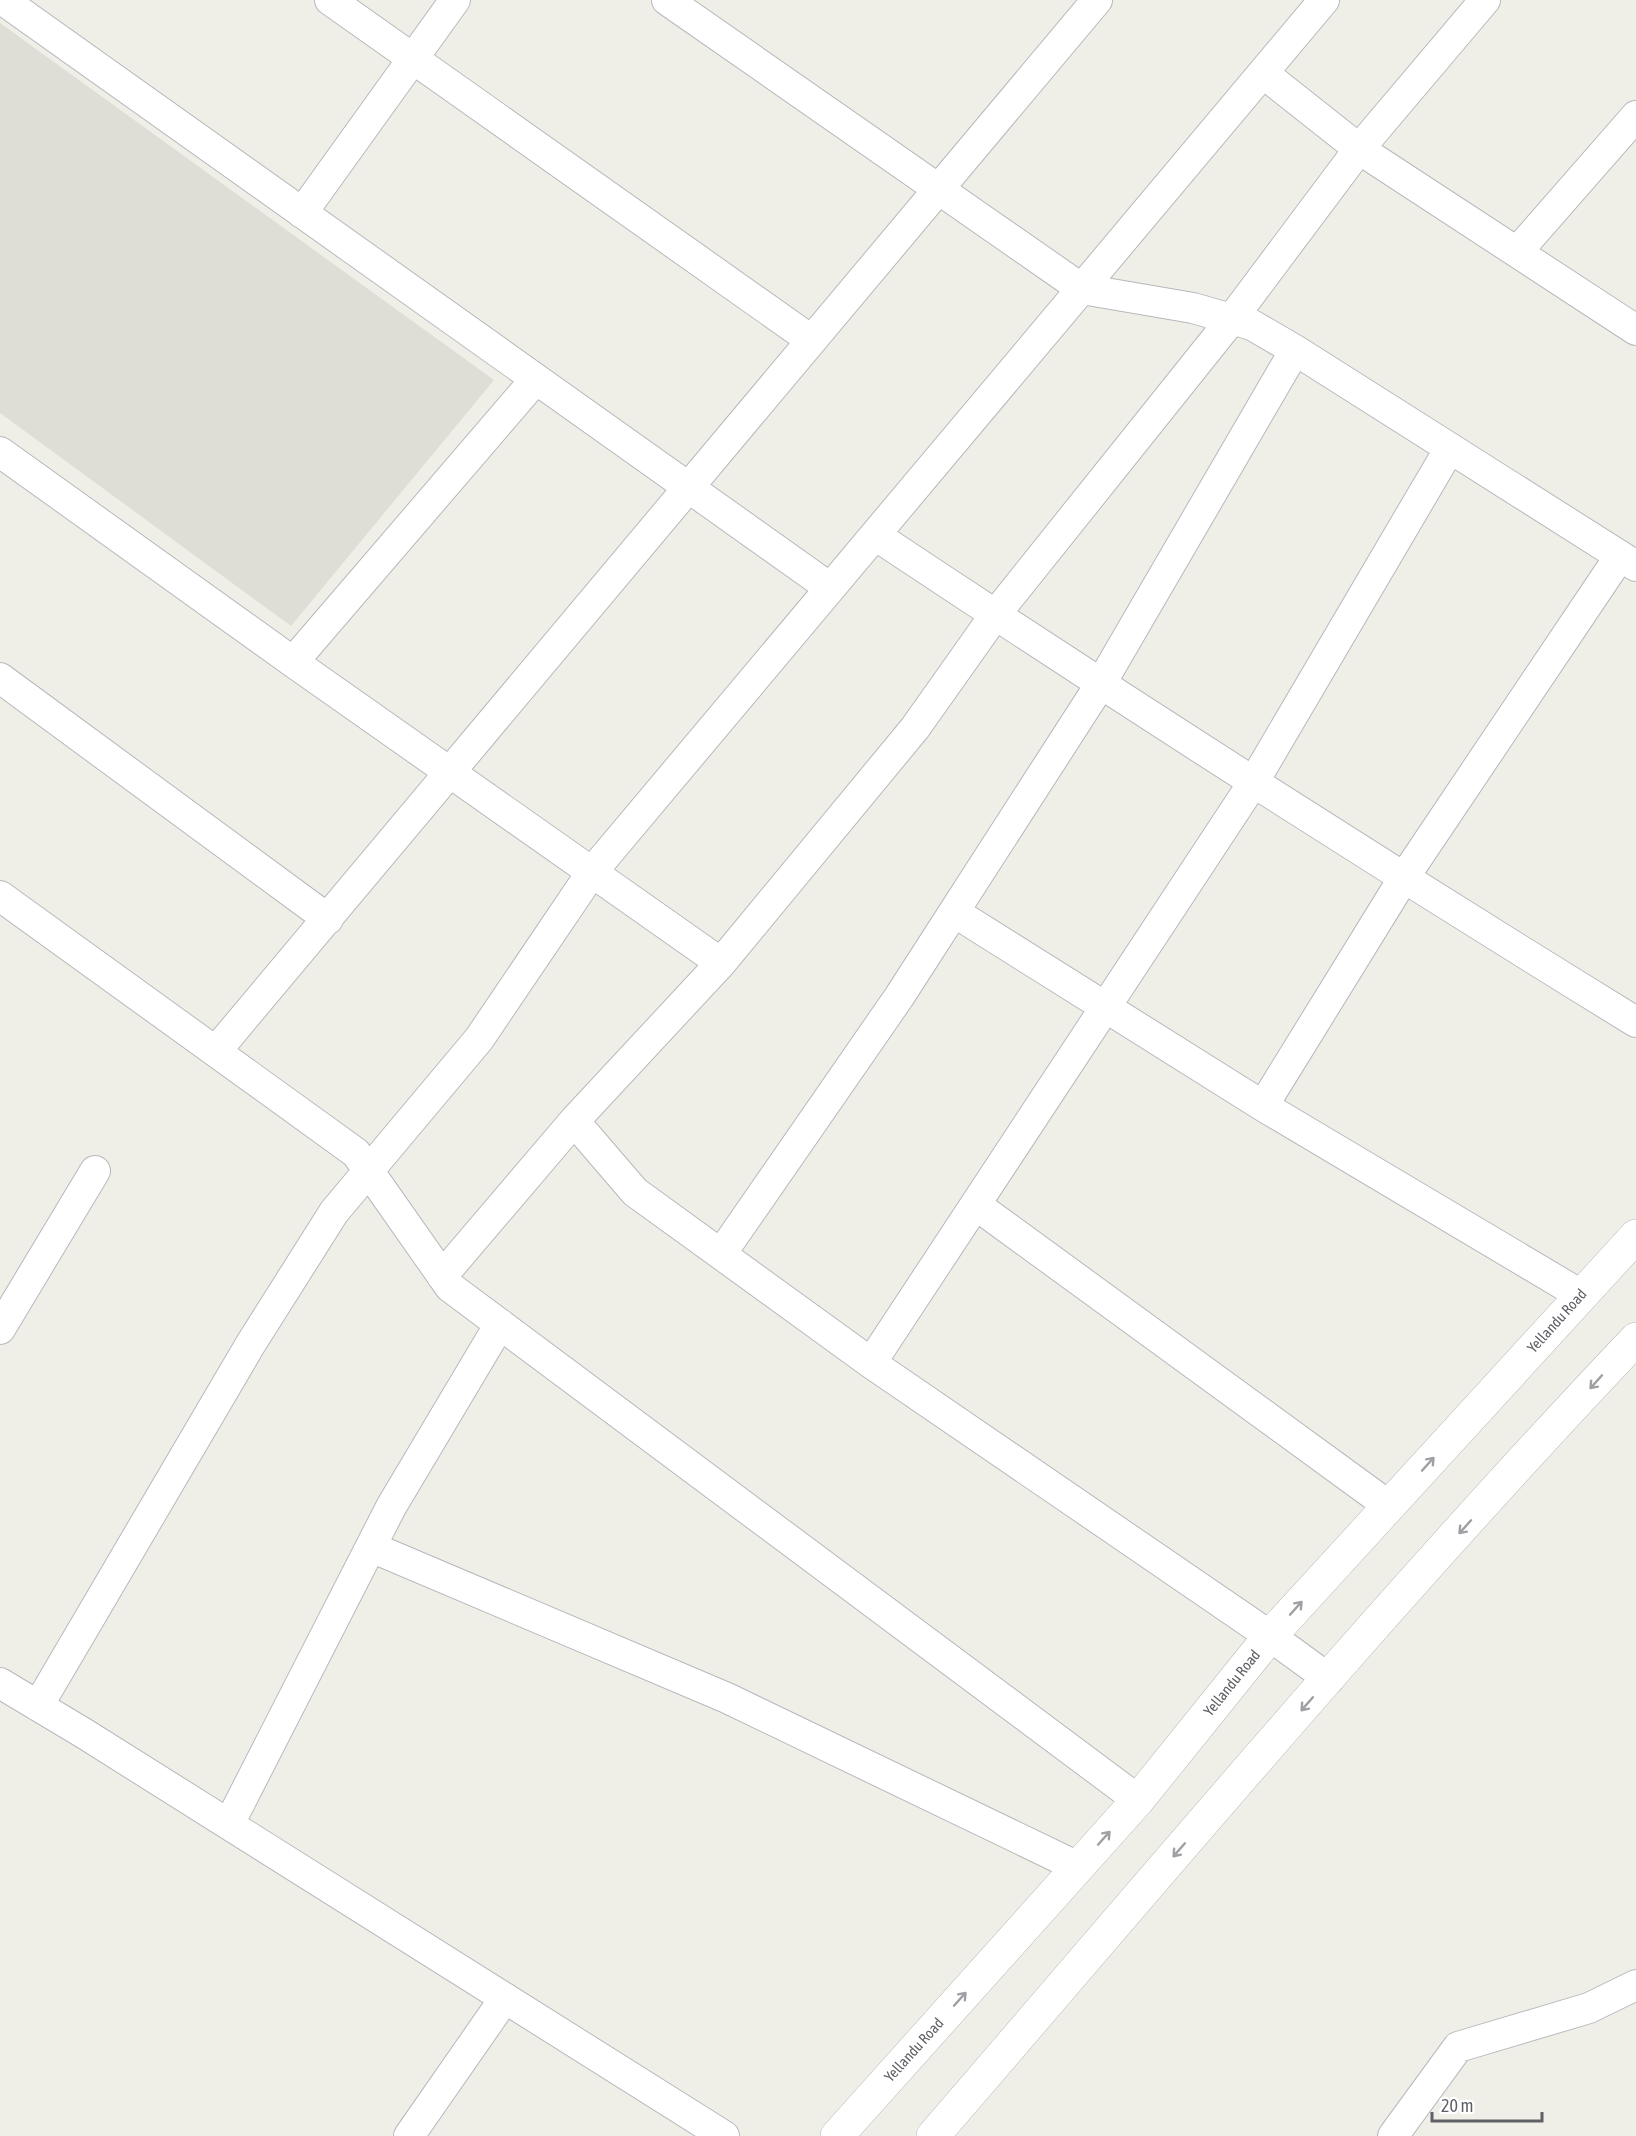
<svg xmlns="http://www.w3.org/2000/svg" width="1636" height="2136" font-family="'Asap Condensed',sans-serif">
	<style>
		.education { fill: #dfded6 }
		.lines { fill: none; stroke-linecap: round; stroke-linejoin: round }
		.street-casing { stroke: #b7b8bd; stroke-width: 32 }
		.secondary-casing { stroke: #b8babf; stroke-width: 34 }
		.street { stroke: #fff; stroke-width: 30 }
		.secondary { stroke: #fff; stroke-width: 33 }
		.oneway { stroke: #9fa0a3 }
		.labels { text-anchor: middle; stroke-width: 5; stroke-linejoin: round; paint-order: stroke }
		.street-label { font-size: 15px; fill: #5f6166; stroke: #fff }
	</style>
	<rect width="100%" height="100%" fill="#f0efe7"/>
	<!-- education -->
	<path class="education" d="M0 23 494 380 291 626 0 413Z"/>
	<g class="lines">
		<defs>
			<path id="street" d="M3 0 830 588
				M330 0 811 340
				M667 0 1082 289 1193 308 1252 325 1295 350 1636 566
				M1263 73 1359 149 1636 330
				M302 213 455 0
				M1517 252 1636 116
				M0 452 293 662 721 963 574 1121 635 1192 871 1363 1270 1636 1329 1679
				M875 535C1126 702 1379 864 1636 1022
				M293 662 535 380
				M0 678 328 919
				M0 896 356 1153 450 1287 1138 1800
				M954 912 1263 1106 1581 1295
				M721 963 915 728 995 615 1231 320 1359 149 1485 0
				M216 1051 1097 0
				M1263 1106 1403 879 1620 556
				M976 1205 1389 1506
				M721 1254 899 997 1100 685 1295 350
				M442 1276 574 1121
				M0 1329 95 1171
				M871 1363 1253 783 1450 448
				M371 1547 727 1698 1078 1867
				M0 1683 85 1734 724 2136
				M38 1706 250 1345 334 1212 479 1039 592 872 1324 0
				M229 1824 391 1507 500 1324
				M409 2136 505 1998
				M1393 2136 1458 2047 1589 2008 1636 1985"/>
			<path id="secondary" d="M837 2136 1138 1800 1270 1636 1636 1236
				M933 2136C1164 1868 1392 1596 1636 1339"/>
		</defs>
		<!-- street casing -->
		<use href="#street" class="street-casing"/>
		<!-- secondary casing -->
		<use href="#secondary" class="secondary-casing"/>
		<!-- street -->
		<use href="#street" class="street"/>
		<!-- secondary -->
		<use href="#secondary" class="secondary"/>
	</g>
	<!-- one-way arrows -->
	<defs><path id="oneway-shaft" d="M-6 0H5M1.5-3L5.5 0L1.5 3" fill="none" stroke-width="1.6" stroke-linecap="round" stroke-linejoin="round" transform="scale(1.5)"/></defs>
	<g class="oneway">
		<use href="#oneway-shaft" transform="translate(1596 1382) rotate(132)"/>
		<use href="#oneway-shaft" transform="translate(1428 1464) rotate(-48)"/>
		<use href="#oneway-shaft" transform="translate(1465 1527) rotate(132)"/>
		<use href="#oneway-shaft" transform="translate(1296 1608) rotate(-48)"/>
		<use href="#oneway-shaft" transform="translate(1307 1704) rotate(131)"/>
		<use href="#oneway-shaft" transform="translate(1104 1838) rotate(-48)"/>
		<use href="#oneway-shaft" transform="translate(1179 1850) rotate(131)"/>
		<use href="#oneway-shaft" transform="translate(960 1999) rotate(-48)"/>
	</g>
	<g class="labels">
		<!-- street labels -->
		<g class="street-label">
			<text transform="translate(1557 1321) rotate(-48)" y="5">Yellandu Road</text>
			<text transform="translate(1232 1683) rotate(-51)" y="5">Yellandu Road</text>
			<text transform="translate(914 2050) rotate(-48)" y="5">Yellandu Road</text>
		</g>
	</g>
	<!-- scale -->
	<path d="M1432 2112v9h110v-9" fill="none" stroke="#5f6166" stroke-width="3"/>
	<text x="1441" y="2112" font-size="18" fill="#5f6166" stroke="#ffffff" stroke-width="4.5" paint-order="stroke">20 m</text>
</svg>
